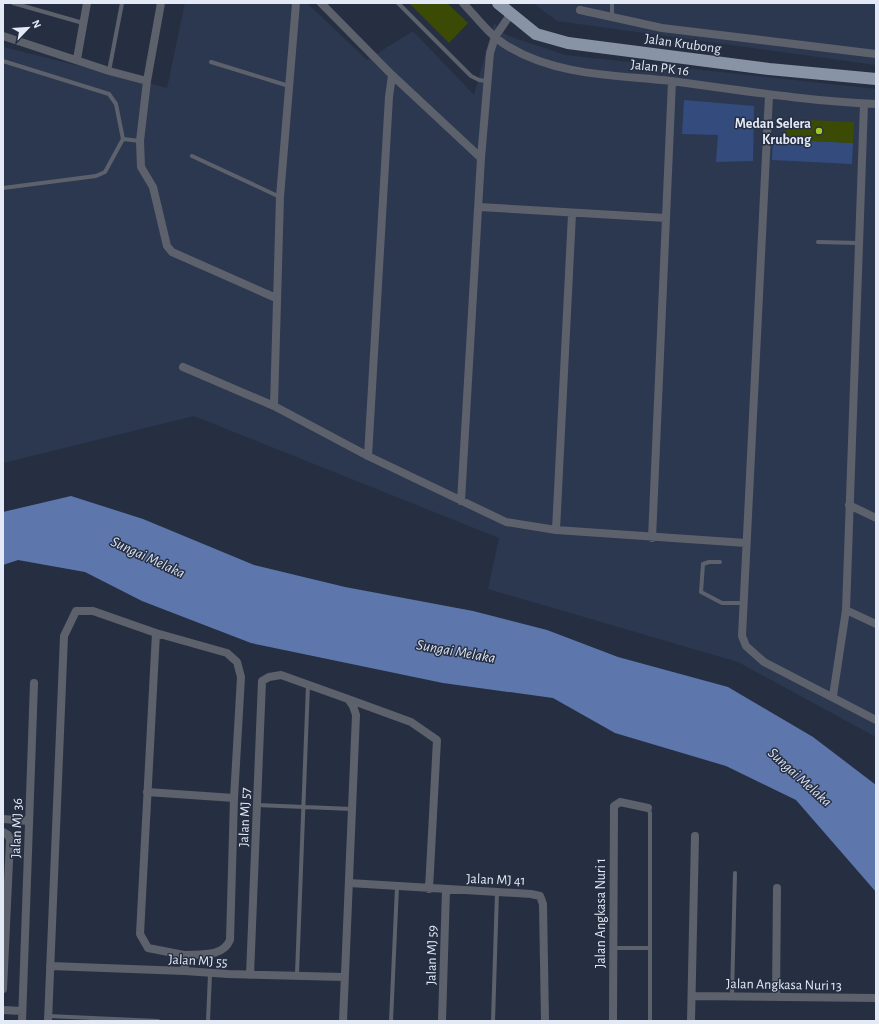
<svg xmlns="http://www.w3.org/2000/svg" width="879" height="1024" font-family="'Alegreya Sans',sans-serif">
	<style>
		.built { fill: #2c3850 }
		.green { fill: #334b7d }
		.water { fill: #5d77ad }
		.building { fill: #3b4b06 }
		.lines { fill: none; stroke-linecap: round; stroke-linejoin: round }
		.lane { stroke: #5d616b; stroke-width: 4 }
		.street { stroke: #5d616b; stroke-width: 8 }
		.primary { stroke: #8993a6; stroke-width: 12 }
		.poi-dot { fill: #a4c825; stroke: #262f42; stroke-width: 1.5 }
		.labels { text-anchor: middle; stroke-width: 3; stroke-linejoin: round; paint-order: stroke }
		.street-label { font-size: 14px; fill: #e3e9f5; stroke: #262f42 }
		.poi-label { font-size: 14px; font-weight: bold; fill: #e3e9f5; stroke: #262f42; text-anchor: end }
		.water-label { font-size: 15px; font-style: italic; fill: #dae2f2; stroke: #262f42 }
	</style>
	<rect width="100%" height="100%" fill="#262f42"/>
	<!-- built -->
	<path class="built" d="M185 3H307L367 60 413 31 474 95 494 23 506 35 565 55 876 89V737L738 662 488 589 499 538 194 416 3 463V47L167 88Z
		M533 3H876V65L557 21Z"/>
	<!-- green -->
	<path class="green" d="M684 100 754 106 753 161 716 162 718 135 682 134Z
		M773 139 853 143 852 164 772 160Z"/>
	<!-- water -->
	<path class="water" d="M71 496 143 519 254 565 345 587 473 611 547 630 618 657 728 687 813 737 876 785V892L796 800 726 766 615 733 553 698 443 683 251 643 142 601 85 572 18 560 3 565V512Z"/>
	<!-- building -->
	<path class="building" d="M409 3H447L468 23 449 43Z
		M786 119 854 122 853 143 785 140Z"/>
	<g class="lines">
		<!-- lane -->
		<path class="lane" d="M13 3 83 23
			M398 3 471 76 479 80 487 81
			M612 16V3
			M3 61 109 94 116 104 123 139 140 141
			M211 62 289 86
			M109 71 122 3
			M192 156 280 197
			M3 188 96 176 105 172 123 139
			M818 242 859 243
			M720 562H709L703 564 701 592 722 603H743
			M257 805 352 809
			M648 808 650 813V1021
			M613 948H650
			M297 974 308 685
			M732 996 735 873
			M48 1016 158 1021
			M208 1021 210 974
			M391 1021 397 887
			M493 1021 497 892"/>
		<!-- street -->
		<path class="street" d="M161 3 147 81 140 141 141 167 153 187 167 246 172 252 276 298
			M321 3 392 75 481 158
			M463 3C477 18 491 37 509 47 557 76 617 75 671 81 739 90 807 101 876 104
			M580 10 662 28 876 54
			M3 36 109 71 147 81
			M77 59 87 3
			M769 95 742 636 746 646 764 662 876 720
			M479 207 666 218
			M183 367 274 406 368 456 506 522 556 530 746 543
			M274 406 280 197 296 3
			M368 456 389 97 392 75
			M461 501 481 158 490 53 495 37 510 15
			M849 505 876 518
			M556 530 572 214
			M652 538 672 81
			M846 610 876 624
			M156 633 140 934 148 948 184 955
			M833 696 846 610 864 104
			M348 699 411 722 437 740 429 889
			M147 792 234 798
			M3 819 29 821
			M3 832 8 835 10 840 3 989
			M349 883 531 894 540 896 543 904 545 1021
			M50 966 185 971 228 974 344 977
			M250 975 262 681 269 677 281 675 348 699 353 706 356 715 343 1021
			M692 996 876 998
			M776 997 777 888
			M3 1010 22 1011
			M22 1021 34 683
			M48 1021 64 636 76 611H93L156 633 227 653 237 662 241 677 234 798 230 940C223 957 201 954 184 955L185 971
			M442 1021 446 890
			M613 1021 614 806 620 802 648 808
			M691 1021 695 836"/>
		<!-- primary -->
		<path class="primary" d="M498 3 536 34 568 43 769 69 876 79"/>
	</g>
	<!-- markers -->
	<circle class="poi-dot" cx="819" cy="131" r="4"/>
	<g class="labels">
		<!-- street labels -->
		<g class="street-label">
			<text transform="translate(683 43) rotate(8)" y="5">Jalan Krubong</text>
			<text transform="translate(660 67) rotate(7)" y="5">Jalan PK 16</text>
			<text transform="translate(244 817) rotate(-88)" y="5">Jalan MJ 57</text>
			<text transform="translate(16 828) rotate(-88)" y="5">Jalan MJ 36</text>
			<text transform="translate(496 879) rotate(2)" y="5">Jalan MJ 41</text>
			<text transform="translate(600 913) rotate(-90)" y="5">Jalan Angkasa Nuri 1</text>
			<text transform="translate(431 955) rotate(-89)" y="5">Jalan MJ 59</text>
			<text transform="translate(198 960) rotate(3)" y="5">Jalan MJ 55</text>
			<text transform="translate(784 984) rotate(1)" y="5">Jalan Angkasa Nuri 13</text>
		</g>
		<!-- poi labels -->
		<g class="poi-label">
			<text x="811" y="128">Medan Selera<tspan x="811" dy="16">Krubong</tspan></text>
		</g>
		<!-- water labels -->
		<g class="water-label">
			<text transform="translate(148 557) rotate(25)" y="5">Sungai Melaka</text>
			<text transform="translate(456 651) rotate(10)" y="5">Sungai Melaka</text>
			<text transform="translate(800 777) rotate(42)" y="5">Sungai Melaka</text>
		</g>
	</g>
	<!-- border -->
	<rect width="879" height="1024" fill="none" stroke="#e3e9f5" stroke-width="8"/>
	<!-- north arrow -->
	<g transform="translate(28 28) rotate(65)" stroke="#262f42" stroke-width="3" paint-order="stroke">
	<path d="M0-3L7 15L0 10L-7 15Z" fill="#e3e9f5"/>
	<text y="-6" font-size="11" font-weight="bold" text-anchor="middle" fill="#e3e9f5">N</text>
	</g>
</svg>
